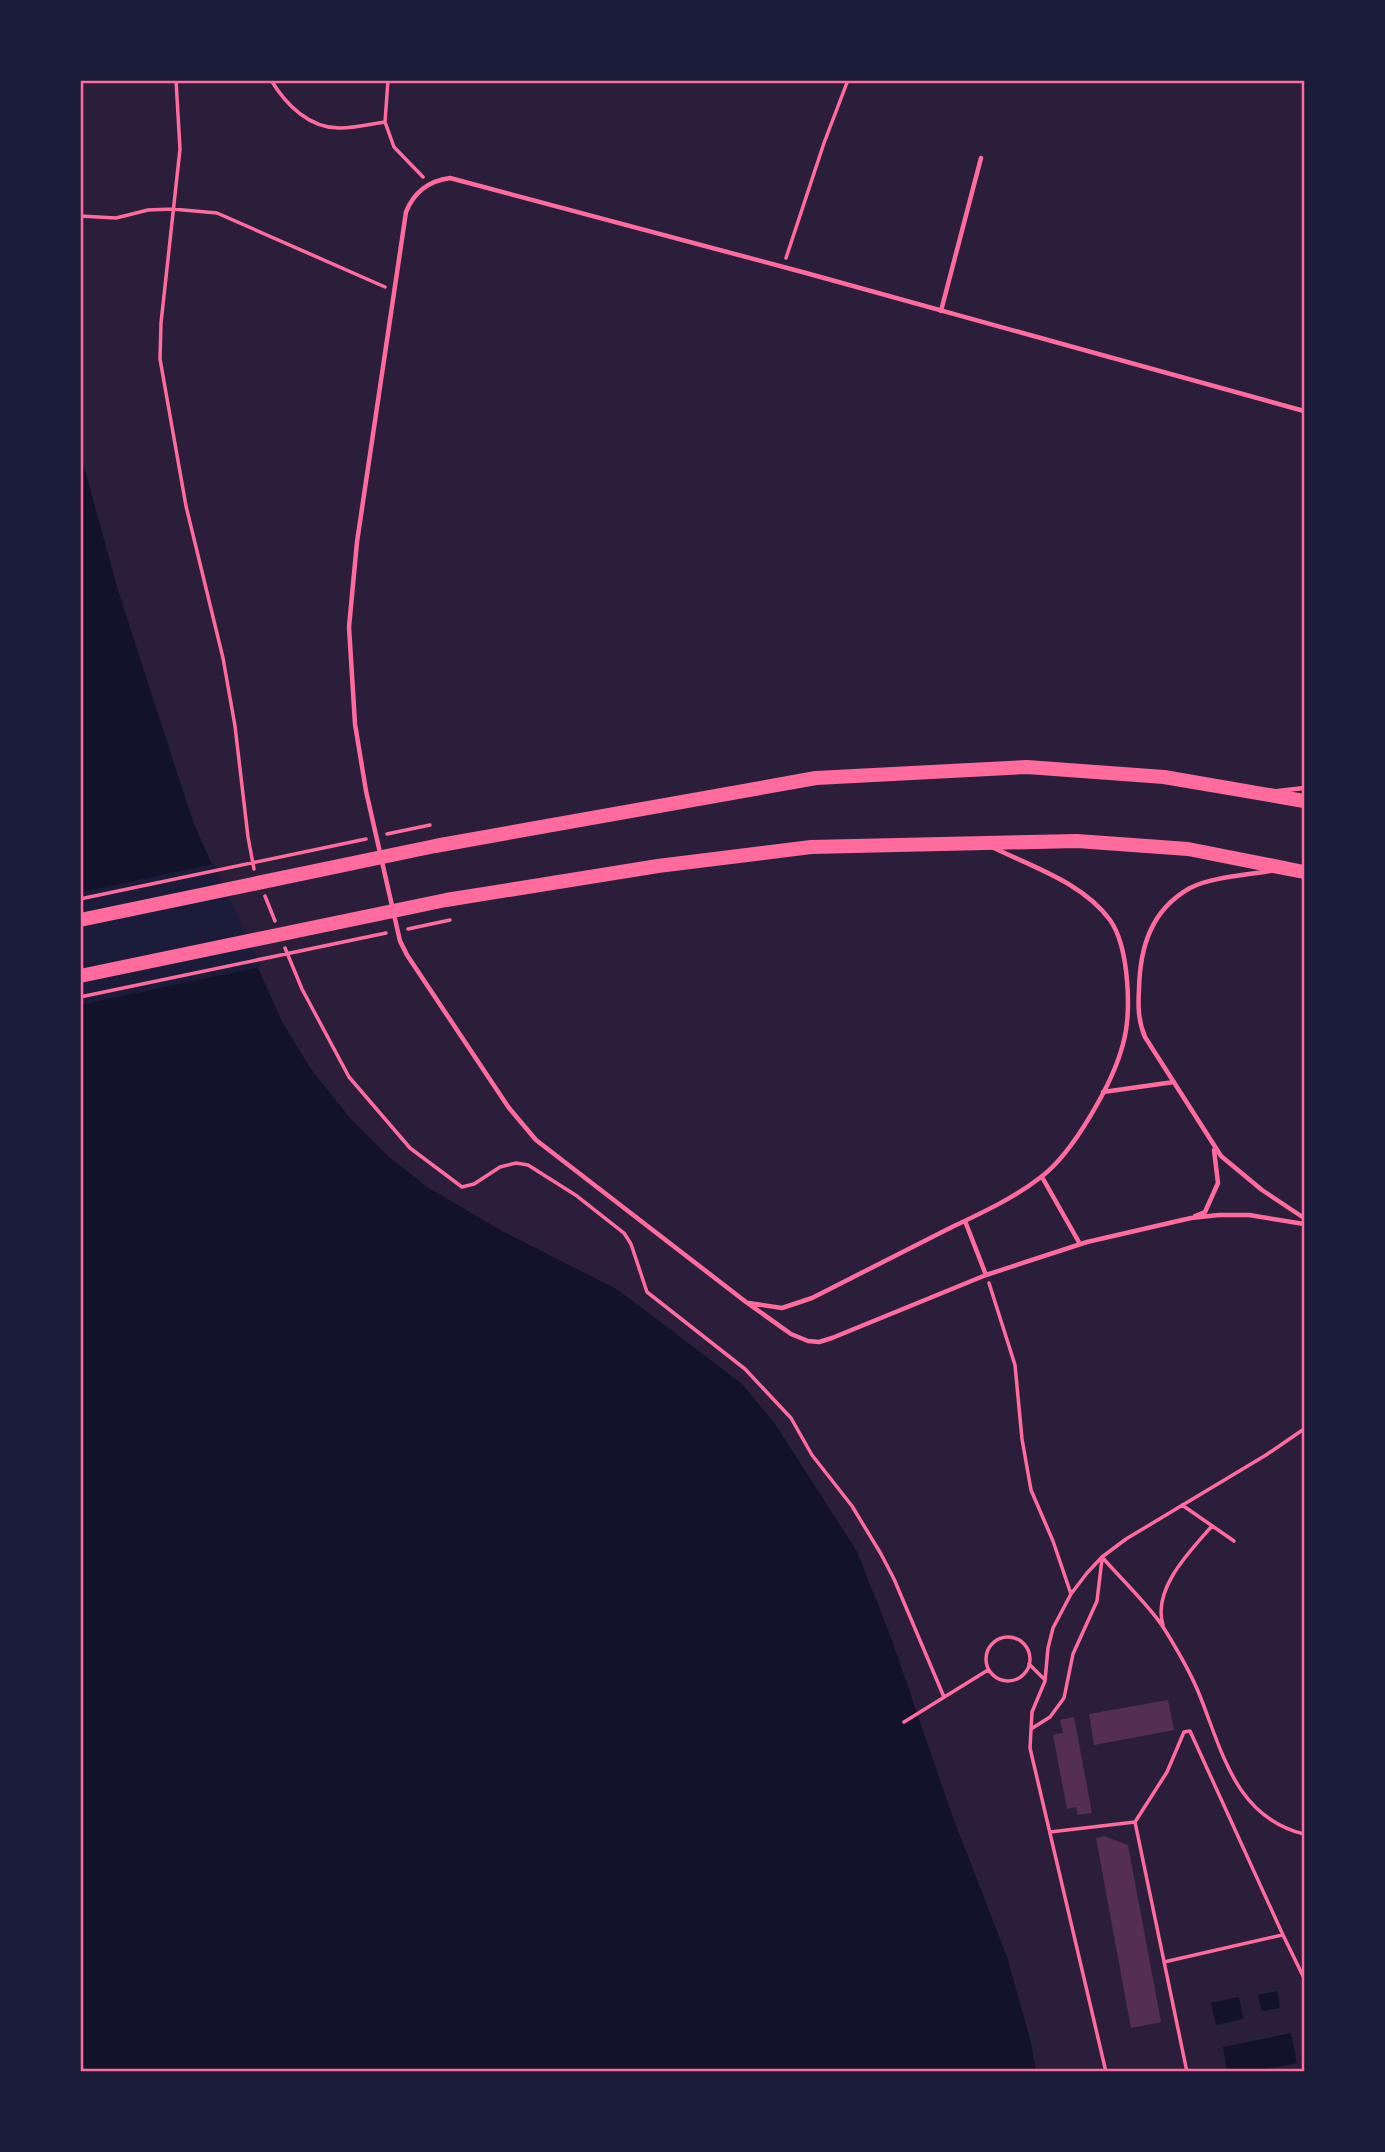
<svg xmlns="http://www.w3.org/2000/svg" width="1385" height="2152" font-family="'Open Sans',sans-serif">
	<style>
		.green { fill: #2a1e3b }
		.water { fill: #12122b }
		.pier { fill: #1b1b3a }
		.building { fill: #542f53 }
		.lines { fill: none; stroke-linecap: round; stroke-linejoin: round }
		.path { stroke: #ff6b9d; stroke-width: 3.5 }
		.service { stroke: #ff6b9d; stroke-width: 4.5 }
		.primary { stroke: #ff6b9d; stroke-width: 14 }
		.neatline { fill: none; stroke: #ff6b9d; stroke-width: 2.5 }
	</style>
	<rect width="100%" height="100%" fill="#1b1b3a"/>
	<!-- green -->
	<path class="green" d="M80 81H1304V2071H1036L1031 2043 1007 1957 953 1818 890 1635 856 1550 775 1424 742 1384 618 1290 502 1232 427 1187 389 1157 349 1117 310 1068 282 1022 201 843 167 747 117 587 81 454Z"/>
	<!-- water -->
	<path class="water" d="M80 454 117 587 193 822 282 1022 310 1068 349 1117 389 1157 427 1187 502 1231 618 1290 742 1384 775 1424 856 1550 890 1635 953 1818 1007 1957 1031 2043 1036 2071 92 2072 81 2065Z
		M1277 1991 1280 2008 1262 2011 1258 1995Z
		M1239 1997 1243 2019 1216 2025 1211 2003Z
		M1291 2033 1297 2063 1257 2071H1227L1223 2047Z"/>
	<!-- pier -->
	<path class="pier" d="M214 864 261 967 80 1005 81 892Z"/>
	<!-- building -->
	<path class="building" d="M1168 1700 1174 1730 1094 1745 1089 1714Z
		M1074 1717 1092 1813 1078 1815 1076 1807 1067 1809 1053 1735 1063 1733 1060 1720Z
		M1104 1836 1128 1845 1161 2022 1131 2028 1096 1838Z"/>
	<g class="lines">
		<!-- path -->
		<path class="path" d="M176 80 180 149 161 323 160 359 186 506 223 658 235 726 248 837 254 869
			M271 80C286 105 310 129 341 128 355 128 370 124 385 122
			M388 80 385 122 394 147 423 177
			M80 216 116 218 148 210 172 209 217 213 385 287
			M786 258 824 143 848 80
			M387 834 430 825
			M265 896 275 921
			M80 899 366 839
			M408 929 450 920
			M285 948 302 989 349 1077 410 1148 462 1187 474 1184 500 1167 516 1163 528 1165 577 1196 624 1233 631 1244 647 1292 745 1369 791 1418 812 1455 852 1506 881 1554 894 1579 944 1697
			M80 997 386 933
			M989 1283 1015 1365 1022 1439 1031 1490 1053 1541 1071 1594
			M1182 1505 1234 1541
			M1102 1557C1120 1578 1152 1608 1165 1630 1178 1651 1191 1673 1200 1696 1223 1754 1236 1817 1304 1834
			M1163 1625C1152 1589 1190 1551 1212 1526
			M986 1659a22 22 0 1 1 44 0a22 22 0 1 1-44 0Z
			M1029 1664 1045 1680
			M904 1722 988 1670
			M1031 1729 1050 1717 1064 1698 1073 1654 1097 1601 1102 1559
			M1135 1822 1187 2072
			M1050 1832 1135 1822 1167 1772 1184 1732 1190 1731 1283 1935 1304 1978
			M1164 1962 1282 1935
			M1106 2072 1030 1748 1032 1712 1045 1681 1048 1648 1053 1628 1071 1594 1087 1573 1102 1557 1126 1539 1266 1455 1304 1429"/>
		<!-- service -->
		<path class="service" d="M941 311 981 158
			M1304 411 806 273 450 178C428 181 414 192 406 212L357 542 349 627 355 724 366 791 400 941 407 955 509 1108 536 1140 746 1302 791 1334 808 1341 819 1342 832 1338 986 1275 1087 1242 1191 1218 1219 1215H1249L1304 1224
			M1278 791 1304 788
			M1270 871C1247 875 1211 877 1190 888 1151 910 1140 947 1139 989 1138 1005 1138 1021 1145 1037L1221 1156 1262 1190 1304 1218
			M1103 1092 1174 1082
			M1042 1177 1080 1244
			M1195 1216 1205 1212 1218 1183 1214 1150
			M965 1221 986 1275
			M749 1303 782 1308 812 1298C857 1275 903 1252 948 1229 979 1214 1013 1199 1041 1177 1073 1153 1113 1083 1123 1044 1132 1012 1129 947 1110 920 1083 883 1033 867 994 848"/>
		<!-- primary -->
		<path class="primary" d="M80 920 435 846 816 778 1027 767 1164 777 1304 801
			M80 976 446 900 658 866 811 847 1077 841 1188 849 1304 872"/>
	</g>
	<!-- border -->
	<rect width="1385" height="2152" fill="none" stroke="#1b1b3a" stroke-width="164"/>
	<rect x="82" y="82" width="1221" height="1988" class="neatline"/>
</svg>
